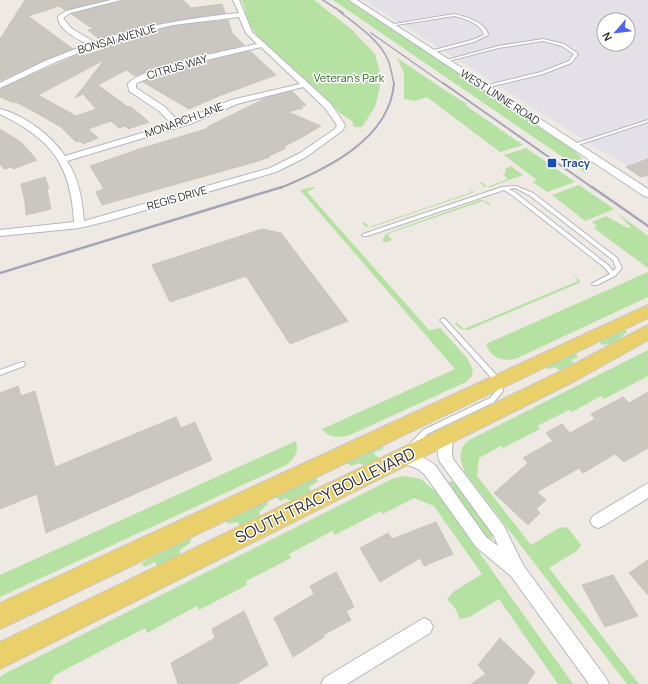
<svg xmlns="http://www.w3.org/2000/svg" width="648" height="684" font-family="Manrope,sans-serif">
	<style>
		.industrial { fill: #e3e1e7; fill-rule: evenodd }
		.green { fill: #b5e1a2 }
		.building { fill: #cac7c0; stroke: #cac5bb; fill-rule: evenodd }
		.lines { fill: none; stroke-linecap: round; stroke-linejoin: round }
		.service-casing { stroke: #b5b7c0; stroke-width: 2 }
		.minor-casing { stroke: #b5b7c0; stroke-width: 2 }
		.tertiary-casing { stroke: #b5b7c0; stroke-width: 2 }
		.primary-casing { stroke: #c9c9c9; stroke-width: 2 }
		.service { fill: #fff; fill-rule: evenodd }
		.minor { fill: #fff; fill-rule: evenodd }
		.tertiary { fill: #fff; fill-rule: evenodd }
		.primary { fill: #e9d06b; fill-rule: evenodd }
		.rail-far2 { stroke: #a4a6b7; stroke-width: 1.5 }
		.rail-far1 { stroke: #a4a6b7; stroke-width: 2 }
		.rail { stroke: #a4a6b7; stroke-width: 2.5 }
		.transit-dot { fill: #1a4fb4; stroke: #fff; stroke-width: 1.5 }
		.labels { text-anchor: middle; stroke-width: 3; stroke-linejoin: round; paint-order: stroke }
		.far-street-label { font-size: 11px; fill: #2e2e2e; stroke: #fff }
		.far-park-label { font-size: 11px; fill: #2c6920; stroke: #fff }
		.far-transit-label { font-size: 11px; font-weight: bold; fill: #164399; stroke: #fff; text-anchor: start }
		.near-street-label { font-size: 16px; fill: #2e2e2e; stroke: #fff }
	</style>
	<rect width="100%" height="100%" fill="#eee9e2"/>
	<!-- industrial -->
	<path class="industrial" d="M364 0H648V179L565 128ZM604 20H628V44H604Z"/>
	<!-- green -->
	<path class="green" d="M241 0H314L352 30 375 54 379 69 380 87 375 107 362 127H354L352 121 341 114 328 100 258 37 248 22 244 6Z
		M333 0H348L573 149 587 164 586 173Z
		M397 58 446 91 467 104 465 105 523 145 500 152 427 97 415 101 404 99V73Z
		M526 148 575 182 547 192 533 182 537 180 504 155Z
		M511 166 523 175 490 187H485L480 183 482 182 487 187 508 179 503 175 506 173 505 169Z
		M579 185 614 209 585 221 552 195Z
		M313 187 315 188 307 192 429 330 440 328 467 358 473 370 471 377 466 382 350 435C340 438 329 438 322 429L455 369 300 190Z
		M468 187 474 192 472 193 372 227H366L362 223 364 222 369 227 472 192Z
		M480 200 486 201 491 205H489L483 201 387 234 392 240 386 242 382 241 386 234 390 232Z
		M616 212 648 236V268L594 228 597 226 592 222 606 216 628 228 631 227Z
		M648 272V297L515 359C502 362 490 357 486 344Z
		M572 274 580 281 579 283 468 330 461 329 455 324 456 322 464 329 578 281Z
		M624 329 627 332 621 337 623 340 610 346 606 344 603 345 598 341Z
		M648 350V376L604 399 601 396 572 412 569 410 537 426 540 429 503 448 501 446 479 458 477 476 531 545 559 528 567 527 581 545 578 550 549 568 639 684H627L466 474C459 462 457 447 471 439Z
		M575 353 578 357 572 360 574 364 559 370 555 367 548 369 545 367Z
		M296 441C299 451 295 459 286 465L0 597V575Z
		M383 444V449L374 452 375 455 379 458 364 466 360 463 351 466 346 462Z
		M403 476 421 479 436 492 573 684H558L499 599 469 617 460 619 455 608 447 599 453 592 482 574 434 506 414 498 383 514 381 511 335 535 332 531 289 554 291 558 246 581 247 585 199 610 197 606 147 633 145 628 55 675 50 684H0V677L6 673 392 479Z
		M315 477 318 481 309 487 311 492 291 501 286 498 280 501 275 496Z
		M451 481 454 482 493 535 492 539 487 537 449 485V482Z
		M267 500 268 504 259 512 261 516 240 527 238 522 228 524 225 520Z
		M190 537 191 542 180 550V556L158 567 155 562 144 567 142 563Z"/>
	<!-- building -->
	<path class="building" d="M25 0H105L65 10 59 6 28 16 73 49 44 60 0 81V39Z
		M122 0H183L191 8 222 4 225 13 165 22 99 39 88 30 93 29 71 14Z
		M228 20 232 33 244 45 168 64 135 76 126 70 98 85 128 107 130 106 149 122 128 129 125 126 119 128 111 121 88 129 98 138 83 144 80 141 76 142 61 127 33 111 16 102 14 103 0 97V89L80 54 83 56 110 47 105 44 109 42 173 26ZM104 60 75 98 83 94 96 109 76 116 38 95Z
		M250 51 276 75 219 96 189 109 143 82 177 68Z
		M292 91 306 105 301 106 303 108 288 112 321 126 299 139 283 147 286 148 269 156 270 157 255 162 102 205 96 192 104 189 90 166 137 150H136L209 128 207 127 264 99Z
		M0 129 21 142 37 160 13 169 11 167 4 169 0 164Z
		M648 159V175L641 177 626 167Z
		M45 177 49 188 47 189 51 209 26 215 25 202 21 184Z
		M262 229 281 233 348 321 290 344 246 276 170 302 152 265Z
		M18 386 21 396 35 391 55 467 176 417 181 428 195 422 212 460 46 533 37 494 0 509V393Z
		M648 392V448L624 462 615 454 583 473 579 468 537 492 546 500 536 509 540 513 528 525 494 493 528 463 523 458 553 441 546 433 562 424 570 433 595 419 591 414 623 397 629 403Z
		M436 522 453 554 424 566 420 558 380 582 360 548 388 533 392 539Z
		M648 560V595L629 573Z
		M336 572 354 607 346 611 351 620 323 635 324 637 293 657 274 618 314 594 310 586Z
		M613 575 638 616 605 627 582 585Z
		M244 611 268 665 236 684H178L171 663 215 638 212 629Z
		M500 638 535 672 527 684H471L486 674 478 665Z"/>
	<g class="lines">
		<defs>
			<path id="service" d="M454 14C464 16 487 23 488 35L474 42 431 53 429 52 430 51 472 40 484 35C482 24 464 18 454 16L390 26 388 25Z
				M543 39 564 44 578 54 571 63 543 74 485 88 483 87 484 86 541 72 569 61 574 54 562 46 543 41 498 48 445 62 443 61 498 46Z
				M648 120V122L575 146 571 145Z
				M516 186 533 193 617 258 622 268 615 276 597 285H593L592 284 593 283 610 274 604 267 512 195 504 190 367 236H363L362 235 363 234 502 187ZM515 188 529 195 613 260 616 268 613 271 608 265 516 193 509 189Z
				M443 318 445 319 500 379 503 385V391L494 402 427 434 413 449 411 450 409 449 408 447 409 445 423 430 490 398 497 390V385L496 383 441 321 440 320Z
				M22 362H24L25 364 24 366 0 375V370Z"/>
			<path id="minor" d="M111 0H121L70 13 63 18 71 28 94 42C141 26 189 18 239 13L233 0H239L252 32 331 104 345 125 343 130 306 157 276 172 108 221 79 228 0 236V230L74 222C71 164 51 139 0 114V109C24 115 51 135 65 156L172 124 159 111 129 91 128 84C143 66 231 50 257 44L246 33 239 17 173 25 109 41 58 61 0 88V83L45 61 88 44C77 39 57 29 58 16L66 11ZM261 47 300 84 231 100 179 122 165 107 136 88V84L139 82 177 67ZM303 87 325 108 337 125 335 129 300 153 270 168 84 221C82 199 79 179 67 161L190 124 237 104Z
				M447 429 452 431C455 437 450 449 453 459L504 526 523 565 606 678 609 684H589L511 576 476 547 425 475 418 469 397 461 395 457 397 453C408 449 426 458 435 465L486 537 498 546 494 536 440 462C436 451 437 442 442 431Z
				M648 483V498L603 526 598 528 593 526 590 521 593 516Z
				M424 618 430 621 433 627 430 633 347 684H321L324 678Z"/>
			<path id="tertiary" d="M349 0H357L648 189V197L644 196Z"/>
			<path id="primary" d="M648 305V318L0 629V603Z
				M648 325V340L575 381 0 669V642L561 371Z"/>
		</defs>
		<!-- service casing -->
		<use href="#service" class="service-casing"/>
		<!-- minor casing -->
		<use href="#minor" class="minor-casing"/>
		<!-- tertiary casing -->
		<use href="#tertiary" class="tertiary-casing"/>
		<!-- primary casing -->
		<use href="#primary" class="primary-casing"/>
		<!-- service -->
		<use href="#service" class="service"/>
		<!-- minor -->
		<use href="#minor" class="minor"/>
		<!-- tertiary -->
		<use href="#tertiary" class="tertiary"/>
		<!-- primary -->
		<use href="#primary" class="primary"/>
		<!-- rail-far2 -->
		<path class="rail-far2" d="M323 0 343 13
			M339 11C356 25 379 39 388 60 391 67 392 76 394 84
			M371 33 444 84"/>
		<!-- rail-far1 -->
		<path class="rail-far1" d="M443 83 593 188
			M280 188C327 169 390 139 394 83"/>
		<!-- rail -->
		<path class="rail" d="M592 187 648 226
			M0 273 282 187"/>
	</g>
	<!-- markers -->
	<rect class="transit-dot" x="547" y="158" width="10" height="10" rx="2"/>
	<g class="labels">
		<!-- far-street labels -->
		<g class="far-street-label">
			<text transform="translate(117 39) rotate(-16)" y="4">BONSAI AVENUE</text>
			<text transform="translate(177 67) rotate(-16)" y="4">CITRUS WAY</text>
			<text transform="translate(500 97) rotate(33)" y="4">WEST LINNE ROAD</text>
			<text transform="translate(184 120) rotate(-20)" y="4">MONARCH LANE</text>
			<text transform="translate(177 198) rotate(-16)" y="4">REGIS DRIVE</text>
		</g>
		<!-- far-park labels -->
		<g class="far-park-label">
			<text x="349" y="82">Veteran's Park</text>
		</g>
		<!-- far-transit labels -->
		<g class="far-transit-label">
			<text x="561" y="167">Tracy</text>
		</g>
		<!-- near-street labels -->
		<g class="near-street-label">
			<text transform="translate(325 495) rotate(-26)" y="6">SOUTH TRACY BOULEVARD</text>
		</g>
	</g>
	<!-- north arrow -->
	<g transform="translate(616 32) rotate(242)"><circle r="19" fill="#ffffff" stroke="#ababab"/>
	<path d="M0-3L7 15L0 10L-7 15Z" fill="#4d65f0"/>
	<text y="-6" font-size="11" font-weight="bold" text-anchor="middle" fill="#2e2e2e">N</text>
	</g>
</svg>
